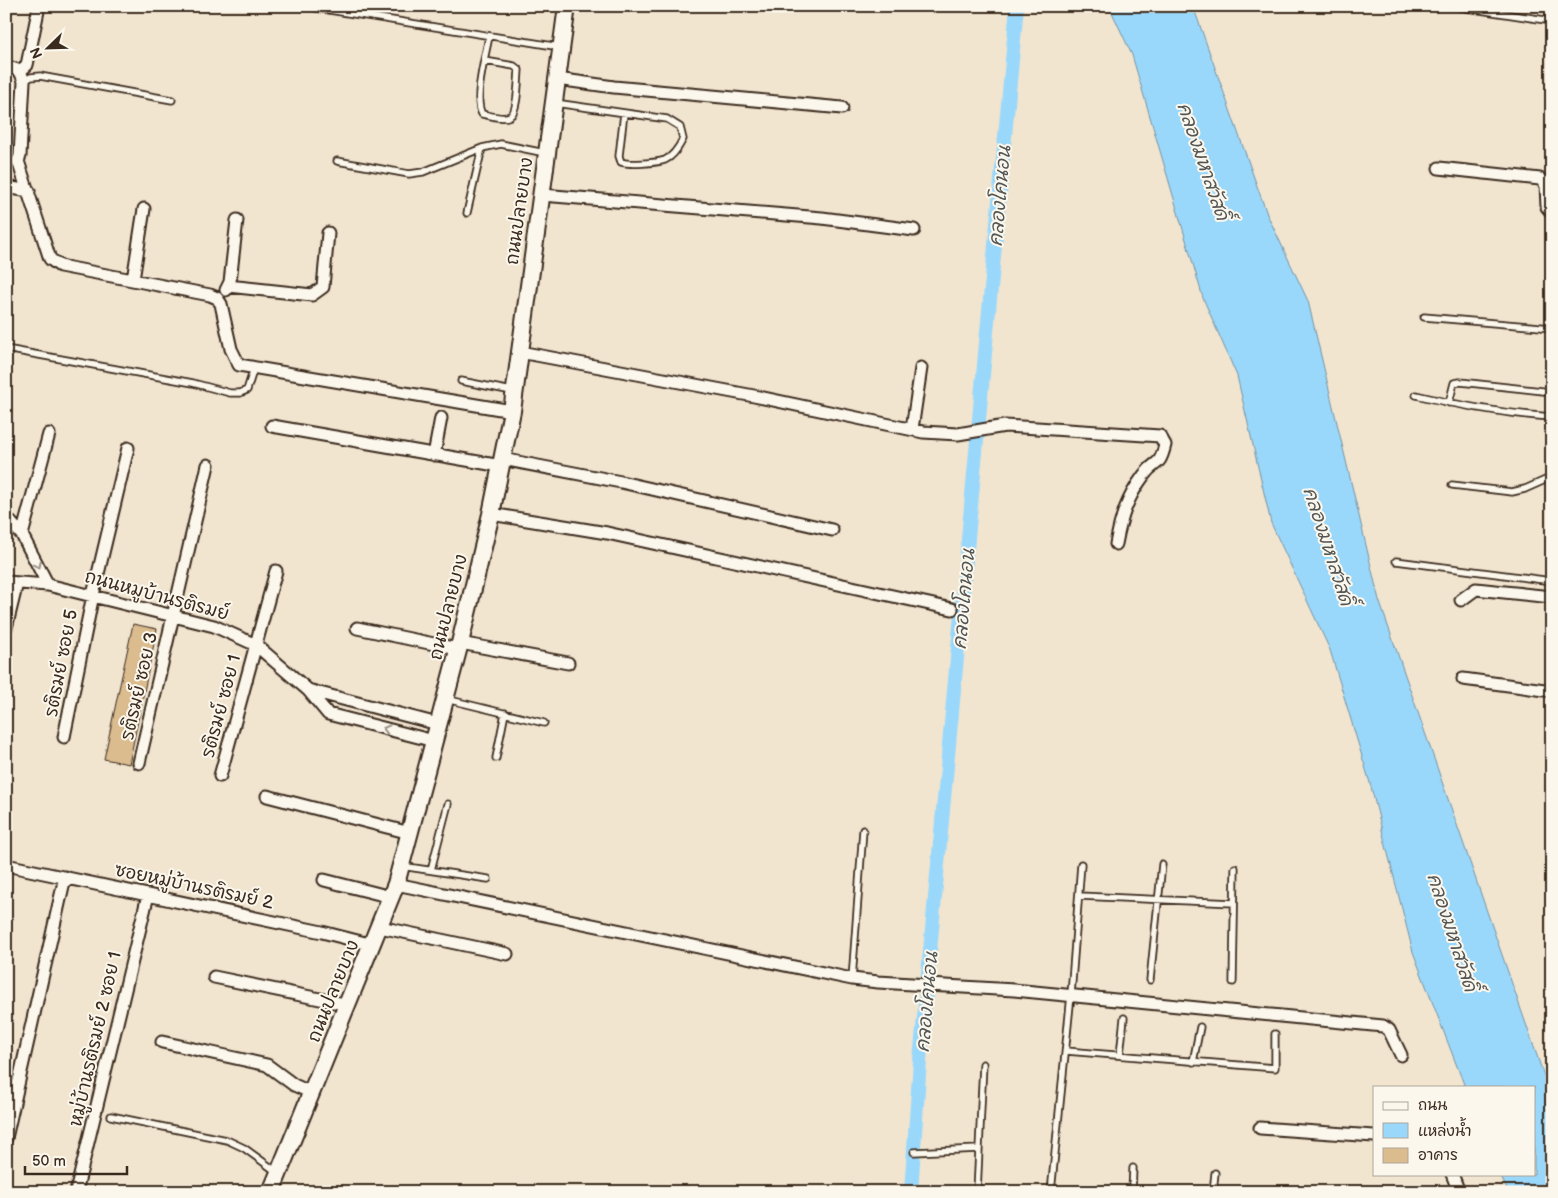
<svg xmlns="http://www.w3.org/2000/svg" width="1558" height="1198" font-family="'Balsamiq Sans','Playpen Sans Thai',sans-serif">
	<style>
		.water { fill: #9ad8fb; stroke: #7492a3 }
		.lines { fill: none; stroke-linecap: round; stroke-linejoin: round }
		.canal { stroke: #9ad8fb; stroke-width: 14 }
		.building { fill: #dbbc8f; stroke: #3b2a1e }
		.lane-casing { stroke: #3b2a1e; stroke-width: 9 }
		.street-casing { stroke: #3b2a1e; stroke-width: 15 }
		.secondary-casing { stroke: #3b2a1e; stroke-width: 20 }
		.lane { stroke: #fbf7ec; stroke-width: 5.5 }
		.street { stroke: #fbf7ec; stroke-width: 11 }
		.secondary { stroke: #fbf7ec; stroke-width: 16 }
		.oneway { stroke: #9b9085 }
		.labels { text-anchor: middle; stroke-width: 4; stroke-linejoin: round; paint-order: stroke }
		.street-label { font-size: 18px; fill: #3b2a1e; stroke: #fbf7ec }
		.water-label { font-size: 19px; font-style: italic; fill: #535655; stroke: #fbf7ec }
	</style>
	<rect width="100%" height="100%" fill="#f1e5d0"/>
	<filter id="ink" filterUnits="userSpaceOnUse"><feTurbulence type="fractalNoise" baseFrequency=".02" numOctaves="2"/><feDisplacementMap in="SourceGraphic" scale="10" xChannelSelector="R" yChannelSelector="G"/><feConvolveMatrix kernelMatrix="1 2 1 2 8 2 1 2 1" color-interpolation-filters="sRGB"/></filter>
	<g filter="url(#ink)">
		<!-- water -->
		<path class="water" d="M1109 6H1193L1267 214 1308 301 1379 600 1552 1099V1192H1508L1500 1174H1534V1087H1465L1413 952 1370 783 1330 650 1271 523 1237 376 1203 298 1132 55Z"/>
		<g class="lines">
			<!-- canal -->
			<path class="canal" d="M911 1192 920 1060 1017 6"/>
		</g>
		<!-- building -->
		<path class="building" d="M133 624 157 629 129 764 104 759Z"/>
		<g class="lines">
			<defs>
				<path id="lane" d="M304 6 560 47
					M1453 6 1552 21
					M485 61 514 66 519 70C518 80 518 112 510 116 503 120 489 115 482 114 473 99 486 54 489 36
					M24 81 31 77 40 76 172 100
					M555 103 667 119 680 127 683 139C679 147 674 156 665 160 656 163 629 165 621 162L619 156 624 113
					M337 161 409 174 423 172 482 148 501 144 545 153
					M467 213 482 148
					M1424 317 1552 328
					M6 349 193 383 230 393H240L247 390 254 368
					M461 381 512 391
					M1416 395C1461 406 1506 414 1552 417
					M1449 403 1454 383 1460 382 1552 392
					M1452 485 1512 492 1525 489 1552 477
					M1396 561 1552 581
					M446 699 544 723
					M496 758 505 713
					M401 866 488 879
					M431 870 448 804
					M1079 896 1234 903
					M852 979 863 830
					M1150 980 1162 864
					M1233 982 1235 868
					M1066 1051 1275 1068V1034
					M1120 1055 1124 1018
					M1193 1062 1200 1027
					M111 1116 227 1140 244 1148 277 1172
					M914 1152 979 1149
					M977 1192 983 1064
					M1051 1192 1071 995 1081 864
					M1132 1192 1133 1168
					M1213 1192 1215 1173"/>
				<path id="street" d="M6 66 20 71 24 81 20 156 18 161 50 259 60 266 210 295 217 298 221 304 231 349 239 365 512 411
					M20 71 27 65 39 6
					M557 79 614 87 842 108
					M1439 168 1540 179 1546 185 1547 207 1552 213
					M6 187 29 191
					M542 195 822 218 914 230
					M133 280 144 209
					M228 286 312 295 323 287 328 233
					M226 290 230 282 237 220
					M520 352 754 396 923 432 958 434 1005 426 1160 436 1165 445C1159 469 1156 459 1144 475 1127 498 1121 517 1116 544
					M272 426 501 466
					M912 429 921 368
					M434 455 441 418
					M502 459 621 482 832 530
					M491 514 607 533 952 609
					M6 517 22 535 48 585
					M22 535 49 434
					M6 582 48 585 214 626 256 645 308 690 328 714 434 741
					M1461 600 1476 589 1552 597
					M6 628 17 583
					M357 628 458 649
					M460 643 568 663
					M1463 679 1552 691
					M308 690 438 724
					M64 737 93 595 128 448
					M139 763 208 465
					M220 776 276 571
					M267 796 410 833
					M6 865 322 932 373 945
					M324 880 391 897
					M396 884 852 979 878 982 1014 990 1383 1026 1389 1030 1401 1055
					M380 927 507 954
					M214 977 349 1005
					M162 1042 267 1065 294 1085 312 1093
					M1260 1128 1374 1136
					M6 1138 65 877
					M1452 1174 1459 1192
					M76 1192 148 895"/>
				<path id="secondary" d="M271 1192 396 884 460 643 491 514 512 411 567 6"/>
			</defs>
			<!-- lane casing -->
			<use href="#lane" class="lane-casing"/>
			<!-- street casing -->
			<use href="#street" class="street-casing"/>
			<!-- secondary casing -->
			<use href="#secondary" class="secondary-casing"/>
			<!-- lane -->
			<use href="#lane" class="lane"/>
			<!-- street -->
			<use href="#street" class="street"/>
			<!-- secondary -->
			<use href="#secondary" class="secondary"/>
		</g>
		<!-- one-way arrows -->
		<defs><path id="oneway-chevron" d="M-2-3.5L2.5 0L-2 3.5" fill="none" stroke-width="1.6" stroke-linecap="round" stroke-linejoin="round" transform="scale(1.25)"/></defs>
		<g class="oneway">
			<use href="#oneway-chevron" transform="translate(38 565) rotate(64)"/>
			<use href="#oneway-chevron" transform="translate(386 729) rotate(-166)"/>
		</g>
	</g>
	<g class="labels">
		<!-- street labels -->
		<g class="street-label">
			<text transform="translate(519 211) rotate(-82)" y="6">ถนนปลายบาง</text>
			<text transform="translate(157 595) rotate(15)" y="6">ถนนหมูบ้านรติรมย์</text>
			<text transform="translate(448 607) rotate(-76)" y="6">ถนนปลายบาง</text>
			<text transform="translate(61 663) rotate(-79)" y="6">รติรมย์ ซอย 5</text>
			<text transform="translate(139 686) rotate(-77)" y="6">รติรมย์ ซอย 3</text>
			<text transform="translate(221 706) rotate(-75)" y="6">รติรมย์ ซอย 1</text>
			<text transform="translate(194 886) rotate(12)" y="6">ซอยหมู่บ้านรติรมย์ 2</text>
			<text transform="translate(333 991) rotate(-68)" y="6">ถนนปลายบาง</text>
			<text transform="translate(95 1039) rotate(-77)" y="6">หมู่บ้านรติรมย์ 2 ซอย 1</text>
		</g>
		<!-- water labels -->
		<g class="water-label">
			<text transform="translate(1204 161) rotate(71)" y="7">คลองมหาสวัสดิ์</text>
			<text transform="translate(999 196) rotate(-85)" y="7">คลองโคนอน</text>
			<text transform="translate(1329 546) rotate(72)" y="7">คลองมหาสวัสดิ์</text>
			<text transform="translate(963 599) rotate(-85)" y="7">คลองโคนอน</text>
			<text transform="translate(1453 932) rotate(72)" y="7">คลองมหาสวัสดิ์</text>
			<text transform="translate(926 1002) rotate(-85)" y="7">คลองโคนอน</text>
		</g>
	</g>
	<!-- margin -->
	<rect width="1558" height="1198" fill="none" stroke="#fbf7ec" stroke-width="25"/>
	<rect x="12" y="12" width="1533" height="1173" fill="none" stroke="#3b2a1e" stroke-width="2" filter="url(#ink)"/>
	<!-- legend -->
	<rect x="1373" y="1086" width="162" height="90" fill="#fbf7ec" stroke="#aea59a"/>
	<rect x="1383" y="1102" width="25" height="8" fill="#fbf7ec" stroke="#aea59a"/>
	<text x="1418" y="1110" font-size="15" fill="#3b2a1e">ถนน</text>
	<rect x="1383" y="1123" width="25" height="15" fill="#9ad8fb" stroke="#aea59a"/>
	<text x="1418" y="1136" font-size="15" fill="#3b2a1e">แหล่งน้ำ</text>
	<rect x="1383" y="1148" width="25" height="15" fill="#dbbc8f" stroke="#aea59a"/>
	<text x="1418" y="1160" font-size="15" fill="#3b2a1e">อาคาร</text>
	<!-- north arrow -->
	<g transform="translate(48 48) rotate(247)" stroke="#fbf7ec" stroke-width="4" paint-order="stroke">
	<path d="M0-4L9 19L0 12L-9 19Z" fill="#3b2a1e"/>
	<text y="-8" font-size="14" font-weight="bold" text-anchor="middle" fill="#3b2a1e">N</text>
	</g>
	<!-- scale -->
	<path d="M25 1166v8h102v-8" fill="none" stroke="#3b2a1e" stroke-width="2.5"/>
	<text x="32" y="1166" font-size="15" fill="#3b2a1e" stroke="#fbf7ec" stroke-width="4" paint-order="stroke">50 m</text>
</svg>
